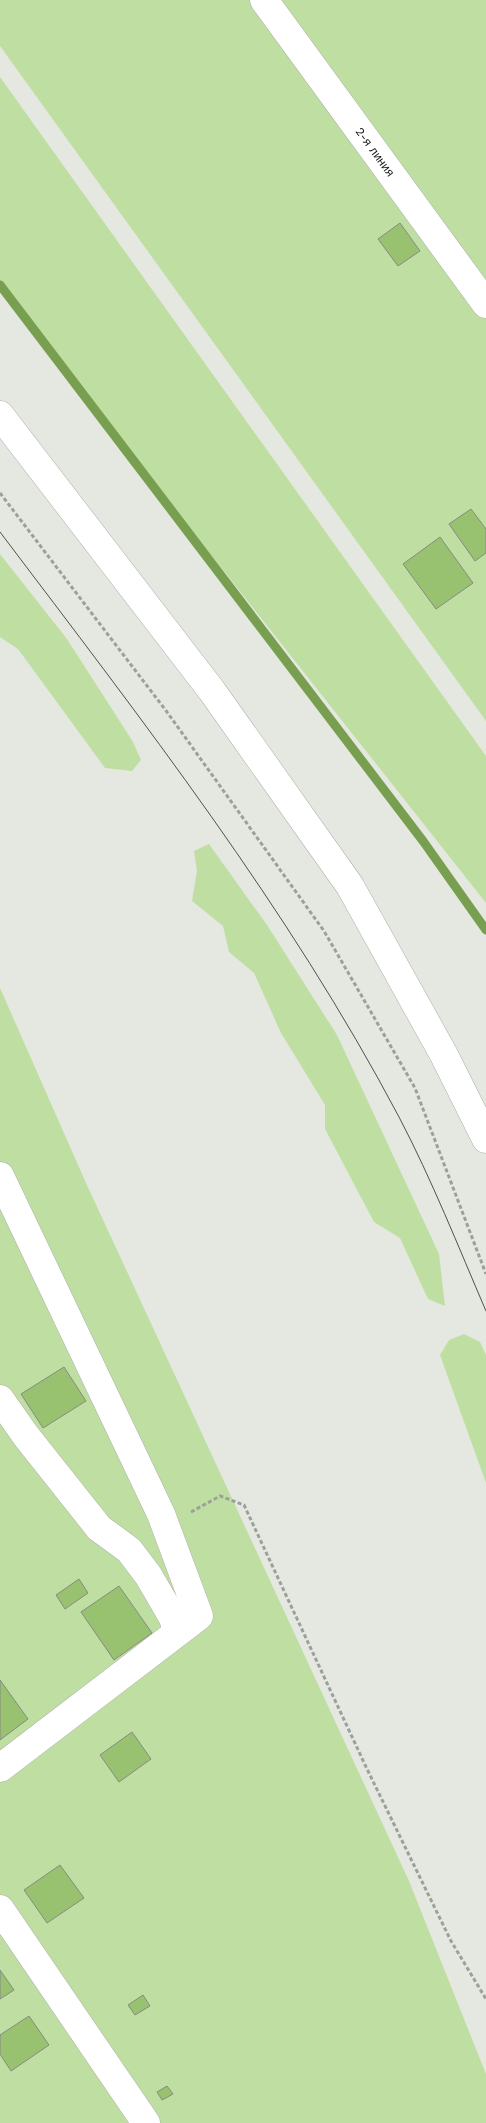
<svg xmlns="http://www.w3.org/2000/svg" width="486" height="2123" font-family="'Work Sans',sans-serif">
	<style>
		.green { fill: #bfdfa2 }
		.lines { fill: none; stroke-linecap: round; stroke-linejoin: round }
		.stream { stroke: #789f4f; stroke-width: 9 }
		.building { fill: #99c270; stroke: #878a84 }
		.minor-casing { stroke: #aeb1aa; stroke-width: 29 }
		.major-casing { stroke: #aeb1aa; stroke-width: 29 }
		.path { stroke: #9da09a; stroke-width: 3; stroke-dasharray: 4 2.5; stroke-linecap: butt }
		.minor { stroke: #fff; stroke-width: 28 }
		.major { stroke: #fff; stroke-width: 28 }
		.tram { stroke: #4e514d; stroke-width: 1 }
		.labels { text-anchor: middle; stroke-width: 4.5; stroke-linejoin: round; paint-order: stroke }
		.street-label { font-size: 12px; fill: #151714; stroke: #fff }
	</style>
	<rect width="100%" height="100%" fill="#e4e8e0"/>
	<!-- green -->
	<path class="green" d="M0 0H486V721L0 46Z
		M0 77 486 756V903L96 409 0 283Z
		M0 554 67 639 133 742 141 760 132 771 105 768 18 649 0 637Z
		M209 844 267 925 337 1035 439 1254 445 1306 428 1299 400 1238 374 1222 325 1129V1105L281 1033 254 973 229 952 223 926 192 901 197 871 194 851Z
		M0 988 86 1183 409 1881 486 2074V2123H0Z
		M464 1334 480 1342 486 1355V1483L440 1355 449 1340Z"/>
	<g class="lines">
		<!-- stream -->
		<path class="stream" d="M0 285 423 841 486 930"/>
	</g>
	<!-- building -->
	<path class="building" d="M400 223 420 251 398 266 378 239Z
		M471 509 486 529V553L475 561 449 524Z
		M440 537 473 583 436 609 403 564Z
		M64 1367 86 1401 43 1428 21 1394Z
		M79 1579 88 1593 65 1609 56 1595Z
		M119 1586 152 1633 114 1660 81 1612Z
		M0 1680 28 1719 0 1740Z
		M132 1732 151 1759 119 1782 100 1755Z
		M60 1865 84 1898 47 1923 24 1890Z
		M0 1970 14 1990 0 1999Z
		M143 1995 150 2006 135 2015 128 2005Z
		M29 2016 49 2045 11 2071 0 2054V2035Z
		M167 2086 173 2094 162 2100 157 2092Z"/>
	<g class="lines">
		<defs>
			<path id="minor" d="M264 0 486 304
				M0 1176 161 1514 199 1616 0 1768
				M0 1399 26 1436 99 1528 129 1550 148 1575 173 1618 177 1632
				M0 1909 146 2123"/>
			<path id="major" d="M0 415 212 691 350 886 444 1055 486 1139"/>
		</defs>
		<!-- minor casing -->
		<use href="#minor" class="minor-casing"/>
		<!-- major casing -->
		<use href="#major" class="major-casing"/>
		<!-- path -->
		<path class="path" d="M0 493 167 712 324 931 415 1088 486 1274
			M191 1512 220 1496 244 1505 367 1769 451 1941 486 1999"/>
		<!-- minor -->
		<use href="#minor" class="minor"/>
		<!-- major -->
		<use href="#major" class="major"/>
		<!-- tram -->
		<path class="tram" d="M0 532C142 720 288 907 399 1117 432 1180 458 1246 486 1311"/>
	</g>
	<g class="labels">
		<!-- street labels -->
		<g class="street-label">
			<text transform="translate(375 152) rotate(54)" y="4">2-я линия</text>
		</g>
	</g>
</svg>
